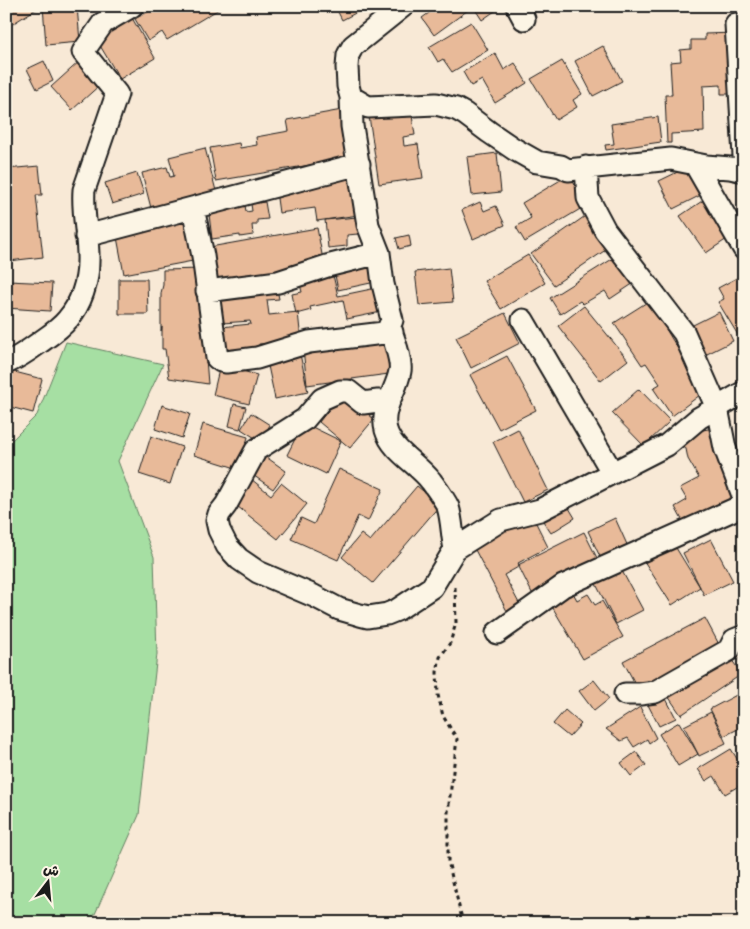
<svg xmlns="http://www.w3.org/2000/svg" width="750" height="929" font-family="Caveat,'Playpen Sans Arabic',sans-serif">
	<style>
		.green { fill: #a6dfa3; stroke: #617e60 }
		.building { fill: #e8ba99; stroke: #1c1c1c }
		.lines { fill: none; stroke-linecap: round; stroke-linejoin: round }
		.street-casing { stroke: #1c1c1c; stroke-width: 25 }
		.path { stroke: #1c1c1c; stroke-width: 3; stroke-dasharray: 4 4; stroke-linecap: butt }
		.street { stroke: #fcf5e5; stroke-width: 21 }
	</style>
	<rect width="100%" height="100%" fill="#f8e9d6"/>
	<filter id="ink" filterUnits="userSpaceOnUse"><feTurbulence type="fractalNoise" baseFrequency=".02" numOctaves="2"/><feDisplacementMap in="SourceGraphic" scale="10" xChannelSelector="R" yChannelSelector="G"/><feConvolveMatrix kernelMatrix="1 2 1 2 8 2 1 2 1" color-interpolation-filters="sRGB"/></filter>
	<g filter="url(#ink)">
		<!-- green -->
		<path class="green" d="M66 342 163 364 118 461 154 557 157 654 139 815 91 923H6V446L37 415Z"/>
		<!-- building -->
		<path class="building" d="M6 6H41L9 26 6 22Z
			M43 6H77L80 42 46 45Z
			M149 6H224L167 40 162 32 148 41 135 19 151 10Z
			M335 6H369L342 20Z
			M430 6H465L468 10 434 35 422 18 433 10Z
			M473 6H502L482 20Z
			M132 18 155 58 120 79 96 39Z
			M471 22 488 50 452 72 443 59 438 62 429 47Z
			M735 33 737 94H721V85L703 86 704 132 671 134V143H667L665 95H672L670 62 681 61 680 50 691 49V40H705V34Z
			M603 46 622 81 593 96 575 61Z
			M495 53 504 70 515 63 527 83 495 103 482 80 471 86 463 72Z
			M81 60 102 83 72 110 51 87Z
			M44 61 53 81 37 89 27 69Z
			M562 61 582 94 573 100 577 107 556 120 531 79Z
			M411 109 415 135 403 137 404 146 418 144 423 178 379 184 369 116Z
			M342 110 351 158 216 181 210 148 239 143 240 148 257 145 256 137 289 131 287 120Z
			M658 117 661 142 606 150 605 145 614 144 611 124Z
			M205 148 216 191 151 208 142 173 167 167 170 177 174 176 169 157Z
			M497 153 501 192 472 195 467 157Z
			M39 166 42 195H36L43 257 9 261 6 238V169Z
			M690 166 703 194 673 209 659 181Z
			M358 171 365 214 317 221 315 208 279 213 276 191Z
			M137 173 144 194 112 204 105 183Z
			M569 175 587 205 525 242 516 227 531 218 522 203Z
			M708 197 733 235 706 253 680 216Z
			M265 202 268 219 257 220V225H252L253 235 240 237V235L212 239 208 206 245 205 246 212 252 211 251 204Z
			M480 202 484 211 496 206 505 225 473 239 462 210Z
			M591 212 610 247 554 285 531 254Z
			M190 214 198 260 124 274 117 237 149 231 147 222Z
			M368 216 369 233 347 235V246L328 248 325 220Z
			M317 228 324 265 215 285 210 247Z
			M409 235 411 246 399 249 396 238Z
			M528 255 545 283 501 309 484 281Z
			M374 256 380 281 338 290 333 265Z
			M617 256 634 283 610 299 605 291 583 304 580 301 560 314 550 298Z
			M331 267 338 296 381 287 386 311 347 319 343 300 310 307 311 310 296 314 292 294 302 292 299 281Z
			M449 268 453 302 419 305 415 272Z
			M202 269V308L208 384 169 378 165 349H162V327L161 331V293L163 285V270Z
			M744 274V345L718 302 724 299 718 288Z
			M119 279H147L148 314H119Z
			M8 281 52 283 50 311 6 308Z
			M277 289 279 299 267 300 269 315 298 312 301 341 259 344V352L223 355 221 327 251 324 250 321 222 323 219 294Z
			M649 301 704 392 672 416 653 388 660 384 646 363 642 365 614 323Z
			M584 306 628 360 601 381 558 326Z
			M719 312 733 341 701 357 687 328Z
			M505 313 520 343 471 368 456 337Z
			M392 338 396 373 307 385 303 349Z
			M300 354 308 392 275 399 267 361Z
			M507 356 536 410 499 429 470 375Z
			M220 365 257 375 249 404 213 395Z
			M7 370 42 379 33 413 6 406Z
			M639 389 670 421 644 446 612 413Z
			M342 393 374 419 350 448 319 422Z
			M234 404 246 407 240 429 229 426Z
			M162 405 190 414 182 438 155 429Z
			M251 413 270 425 260 441 241 429Z
			M203 424 248 437 239 469 194 455Z
			M308 425 341 441 326 474 287 455 300 429Z
			M713 428 734 498 687 529 675 507 687 500 680 488 699 478 688 459 686 449 681 440 698 431Z
			M518 429 548 490 523 502 493 442Z
			M151 436 182 447 170 484 139 474Z
			M259 452 286 471 273 489 247 471Z
			M339 469 383 489 368 521 358 516 338 560 291 539 301 518 314 524Z
			M251 479 271 495 281 483 307 504 278 539 232 502Z
			M417 486 440 505 373 583 342 557 361 534 370 541Z
			M566 503 575 518 551 533 541 518Z
			M532 515 548 547 518 563 520 566 504 575 521 607 508 613 473 546Z
			M615 518 629 549 602 561 588 531Z
			M584 532 599 562 533 595 518 565Z
			M711 539 733 581 704 595 683 553Z
			M673 543 700 587 672 605 644 561Z
			M622 571 643 610 616 624 596 584Z
			M572 591 577 600 588 594 595 605 602 601 623 637 583 659 550 603Z
			M705 618 722 650 640 693 623 661Z
			M744 641V672L734 645Z
			M728 655 742 674 681 715 668 696Z
			M594 680 609 699 594 711 579 691Z
			M744 691V726L724 736 710 709Z
			M663 693 676 718 659 726 646 701Z
			M640 707 656 738 649 743 647 739 634 747 628 738 621 741 606 729Z
			M565 710 581 724 569 737 553 724Z
			M711 712 726 743 699 756 684 726Z
			M679 722 698 754 678 766 659 734Z
			M731 749 744 770V783L725 794 714 776 706 781 698 769Z
			M636 752 646 765 631 776 621 763Z"/>
		<g class="lines">
			<defs>
				<path id="street" d="M403 6 353 46 348 55 347 67 348 86 351 97 352 126 368 225 379 253 383 284 392 320 389 327C393 335 402 362 400 371 397 390 380 409 386 430 392 451 418 464 431 481 436 488 445 500 448 507 452 519 452 536 455 549
					M517 6 524 19
					M736 24 744 156
					M351 97 368 107 436 104 456 109 465 114 489 132 514 149 537 162 561 166 568 170 671 159 706 166 730 168 744 171
					M695 164 744 249
					M586 167 588 198 605 230 684 333 717 408 725 448 744 498
					M193 208 203 256 217 358 221 361 226 362 257 358 309 342 392 332
					M86 236 359 164
					M207 291 278 282 327 266 379 253
					M523 320 612 472
					M6 363C18 358 28 351 39 343 49 336 60 329 68 319 81 304 88 282 88 262 89 238 82 214 84 190L117 94 83 52 103 23 132 6
					M389 401H378L363 403 348 391H340L322 399 305 419 256 450 226 505 219 514 217 521 219 530 227 546 239 559 258 572 314 596 339 609 360 615 368 617 387 614 397 610 432 587 455 549 501 520 540 510 667 445 699 418 744 392
					M497 633 563 586 744 505
					M625 694H640L655 692 729 650 734 640 744 636"/>
			</defs>
			<!-- street casing -->
			<use href="#street" class="street-casing"/>
			<!-- path -->
			<path class="path" d="M455 587 456 623 450 643 440 657 437 672 438 695 443 716 457 739 448 812V861L463 923"/>
			<!-- street -->
			<use href="#street" class="street"/>
		</g>
	</g>
	<!-- margin -->
	<rect width="750" height="929" fill="none" stroke="#fcf5e5" stroke-width="25"/>
	<rect x="12" y="12" width="725" height="904" fill="none" stroke="#1c1c1c" stroke-width="2" filter="url(#ink)"/>
	<!-- north arrow -->
	<g transform="translate(48 882) rotate(16)" stroke="#fcf5e5" stroke-width="4" paint-order="stroke">
	<path d="M0-4L9 19L0 12L-9 19Z" fill="#1c1c1c"/>
	<text y="-8" font-size="14" font-weight="bold" text-anchor="middle" fill="#1c1c1c">ش</text>
	</g>
</svg>
